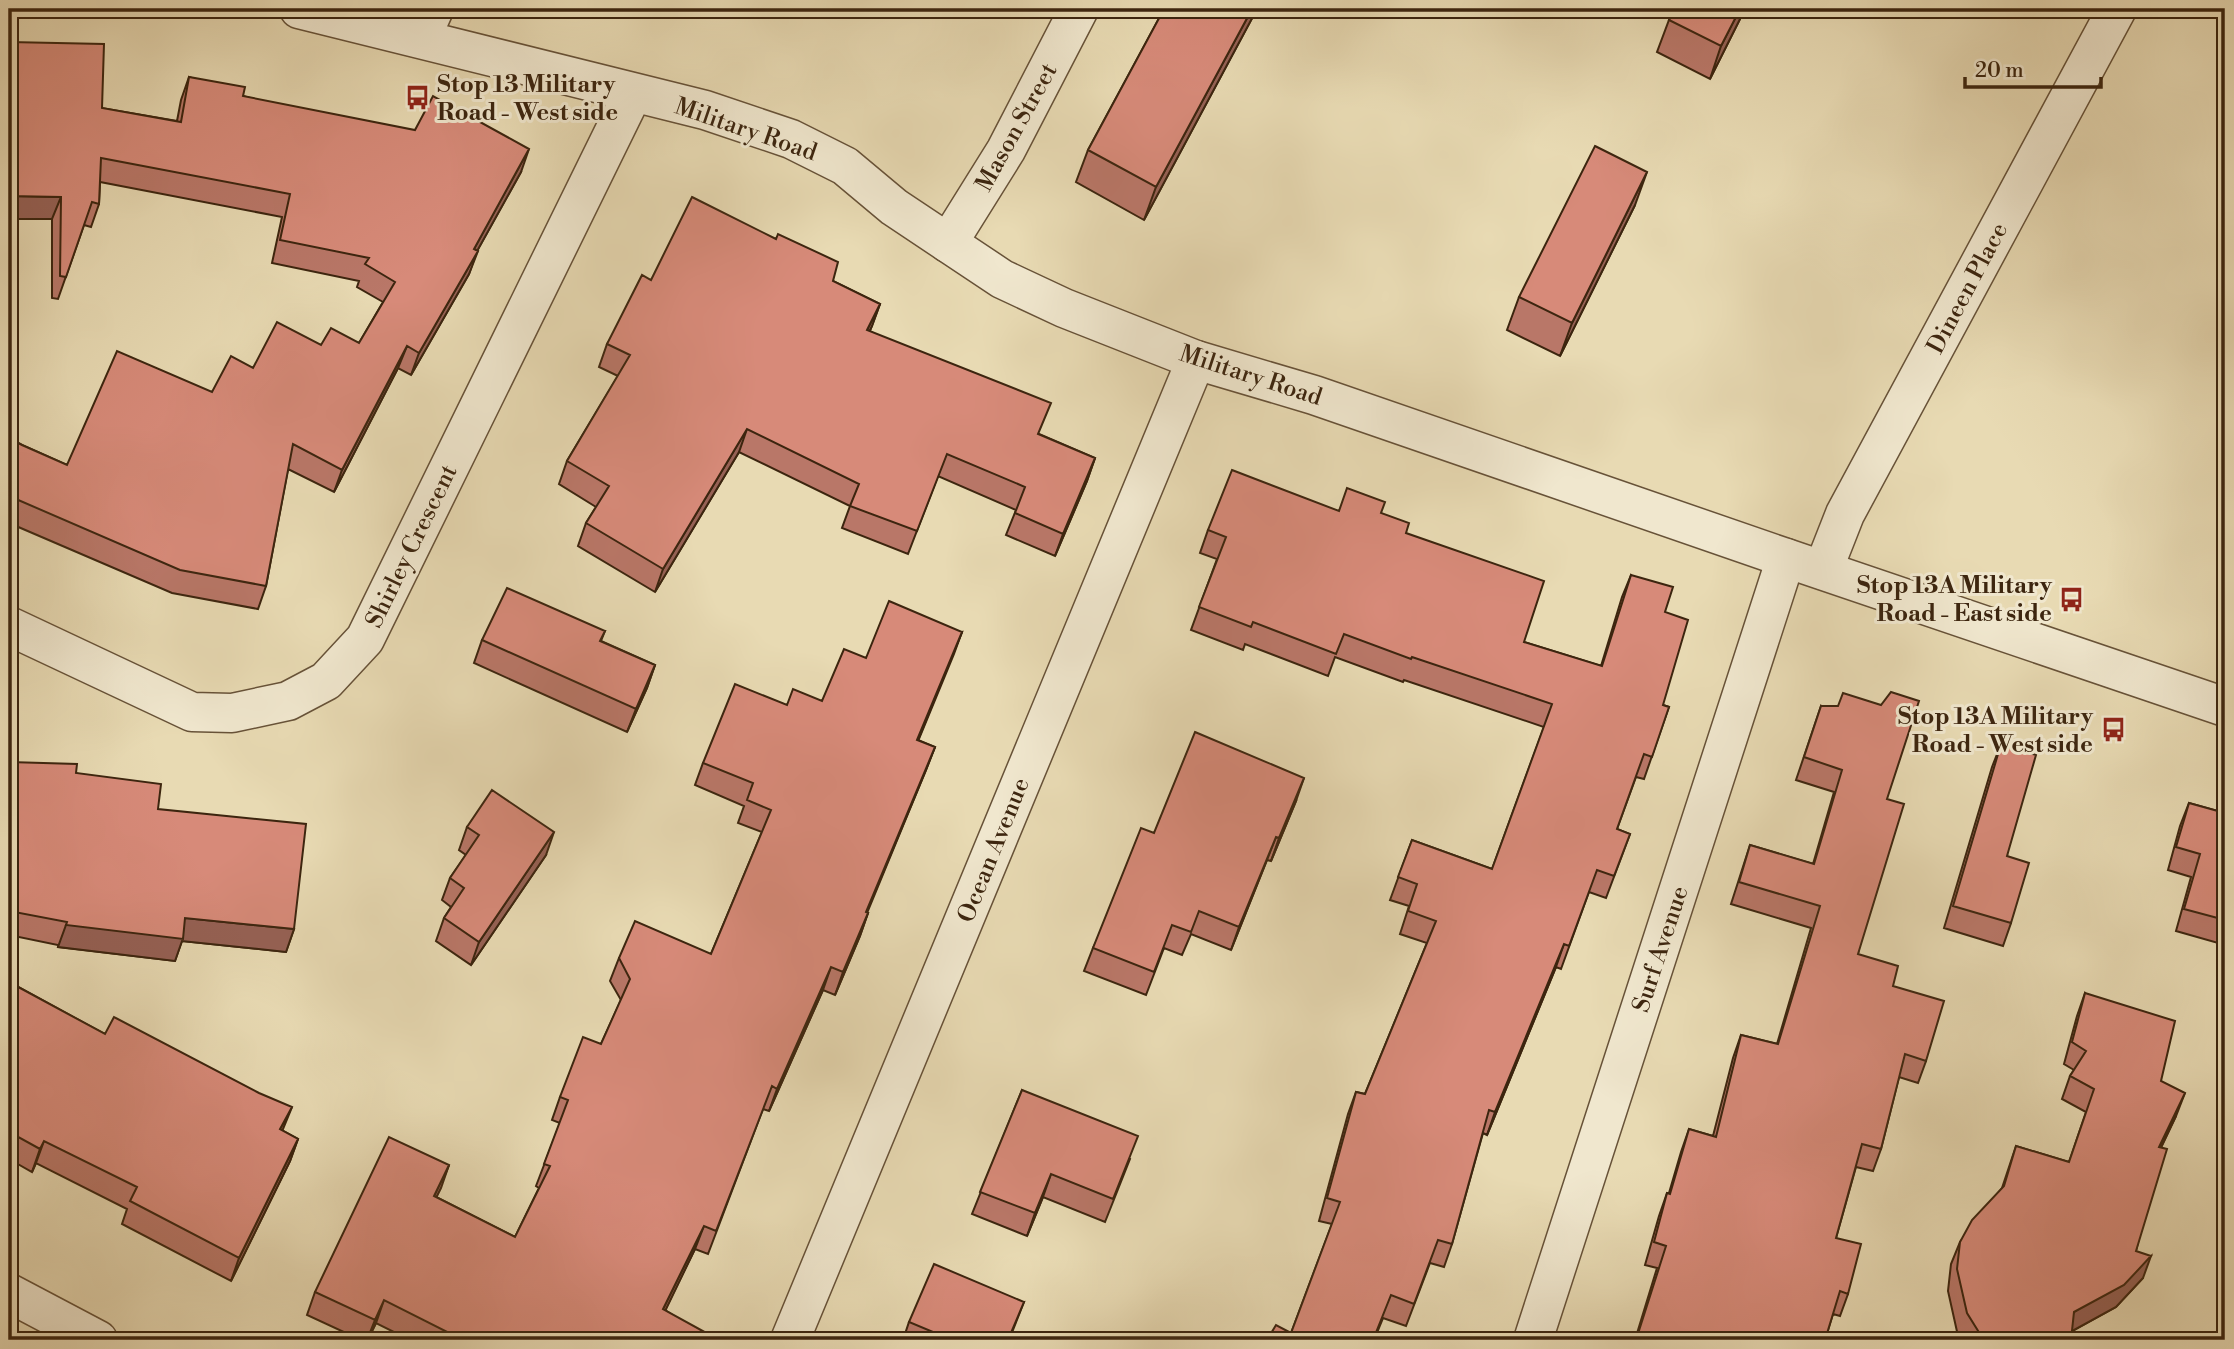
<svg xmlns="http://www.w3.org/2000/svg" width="2234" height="1349" font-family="'Libre Bodoni',serif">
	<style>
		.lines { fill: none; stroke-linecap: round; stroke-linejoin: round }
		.minor-casing { stroke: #675238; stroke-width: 41 }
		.tertiary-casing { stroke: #675238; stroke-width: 41 }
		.minor { stroke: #f0e7ce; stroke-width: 38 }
		.tertiary { stroke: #f0e7ce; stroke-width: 38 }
		.wall { fill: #b97768; stroke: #3c250f; stroke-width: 2 }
		.shaded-wall { fill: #966155; stroke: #3c250f; stroke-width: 2 }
		.building { fill: #d78a79; stroke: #3c250f; stroke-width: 2 }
		.labels { text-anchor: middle; stroke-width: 6; stroke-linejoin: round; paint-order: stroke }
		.poi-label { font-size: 24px; font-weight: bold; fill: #3c250f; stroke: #f0e7ce; text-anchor: end }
		.street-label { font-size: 24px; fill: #3c250f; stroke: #f0e7ce }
	</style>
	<rect width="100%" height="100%" fill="#e8dab3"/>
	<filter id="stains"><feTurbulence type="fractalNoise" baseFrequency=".00286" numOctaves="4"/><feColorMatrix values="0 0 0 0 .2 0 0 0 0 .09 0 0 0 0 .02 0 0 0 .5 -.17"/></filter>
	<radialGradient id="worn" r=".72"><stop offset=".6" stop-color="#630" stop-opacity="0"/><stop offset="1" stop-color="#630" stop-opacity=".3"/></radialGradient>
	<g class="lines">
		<defs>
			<path id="minor" d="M421 38 434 9
				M948 243 1006 150 1079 9
				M1823 570 1845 514 2117 9
				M9 626 192 712 232 713 288 701 326 681 365 639 633 93
				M790 1340 1196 360
				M1533 1340 1786 558"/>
			<path id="tertiary" d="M299 9 705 110 791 139 845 166 894 207 1002 279 1064 308 1196 360 1314 395 1786 558 2225 707
				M9 1293 98 1340"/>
		</defs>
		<!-- minor casing -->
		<use href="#minor" class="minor-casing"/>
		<!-- tertiary casing -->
		<use href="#tertiary" class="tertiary-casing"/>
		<!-- minor -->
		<use href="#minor" class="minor"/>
		<!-- tertiary -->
		<use href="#tertiary" class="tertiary"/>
	</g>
	<!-- wall -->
	<path class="wall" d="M1164 9H1257L1144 220 1076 182 1088 150Z
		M1675 9H1745L1710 79 1657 52 1669 20Z
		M189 77 243 96 521 172 477 251 469 274 411 375 398 368 334 492 288 469 266 586 258 609 172 593 9 523V438L22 445 67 465 212 392 253 368 321 345 359 343 383 302 357 287 359 281 272 263 282 217 100 182 99 204 91 227 84 225 58 299 52 298V219H9L102 108 177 121 181 100Z
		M1635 205 1560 356 1507 330 1519 297Z
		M651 280 833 281 880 304 870 331 1039 434 1095 458 1087 481 1055 556 1006 535 1016 510 938 476 908 554 842 528 850 506 739 452 655 592 578 546 586 523 596 507 559 484 567 461 618 376 599 367 607 344Z
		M1339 511 1381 513 1406 533 1524 642 1601 666 1622 597 1631 575 1665 612 1663 705 1669 707 1644 779 1636 777 1617 829 1630 834 1606 898 1589 892 1561 969 1556 967 1487 1135 1483 1133 1452 1244 1444 1267 1430 1263 1406 1326 1383 1318 1374 1340H1267L1291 1333 1332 1224 1319 1221 1348 1114 1356 1092 1365 1094 1427 943 1400 934 1409 906 1390 900 1412 840 1492 869 1544 727 1404 680 1403 682 1335 657 1328 676 1245 644 1243 650 1191 630 1217 559 1200 553 1208 530Z
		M605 631 601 641 655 665 647 688 627 732 474 663 482 640Z
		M962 632 918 740 935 747 926 770 867 913H868L860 936 835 995 823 990 769 1111 763 1109 708 1254 695 1249 665 1310 711 1340H410L376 1323 368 1340H361L307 1315 315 1292 449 1165 436 1197 515 1237 539 1188 536 1186 560 1123 552 1120 560 1097 601 1044 621 1000 610 981 619 958 711 954 762 832 738 823 744 806 695 785 703 763 787 705 822 701 866 658Z
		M1821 706 1887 799 1858 954 1893 986 1926 1061 1918 1083 1899 1077 1881 1149 1873 1171 1856 1167 1836 1238 1848 1294 1840 1316 1833 1314 1825 1340H1635L1657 1268 1645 1265 1659 1216 1667 1193H1669L1681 1152 1689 1129 1713 1136 1733 1058 1741 1035 1777 1044 1811 928 1731 904 1750 845 1813 864 1834 792 1796 780Z
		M2001 744 2011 923 2003 946 1944 928 1992 767Z
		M9 762 76 773 158 809 294 929 286 952 182 941 175 961 58 947V945L9 935Z
		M1296 801 1271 861 1267 860 1231 950 1191 934 1182 955 1164 948 1146 995 1084 971 1093 948 1154 833Z
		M2189 803 2225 813V945L2176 931 2191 877 2168 870 2180 826Z
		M467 827 546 855 471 965 436 941 444 918 451 907 442 900 450 878 466 855 459 850Z
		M9 982 298 1139 290 1161 231 1281 122 1224 127 1209 36 1163 32 1172 9 1159Z
		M2085 993 2161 1081 2176 1116 2161 1147 2136 1251 2143 1278 2116 1307 2072 1331 2071 1340H1961L1958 1336 1948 1291 1951 1264 1960 1242 2002 1188 2016 1146 2069 1162 2086 1112 2062 1099 2070 1076 2074 1070 2064 1064 2077 1016Z
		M1022 1090 1130 1159 1105 1222 1043 1197 1027 1236 972 1214Z
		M1024 1302 1009 1340H903L909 1322Z"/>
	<!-- shaded-wall -->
	<path class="shaded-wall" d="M1252 9H1257L1144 220 1156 187Z
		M1740 9H1745L1710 79 1721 46Z
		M529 149 521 172 466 271 474 249Z
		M1647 172 1635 205 1560 356 1572 323Z
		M9 196 61 197 52 219H9Z
		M478 251 469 274 411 375 419 353Z
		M880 304 872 326 859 352 867 330Z
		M407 346 398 368 334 492 342 470Z
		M747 429 739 452 655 592 663 569Z
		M1095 458 1087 481 1055 556 1063 534Z
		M962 632 954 654 909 763 917 740Z
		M655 665 647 688 627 732 636 709Z
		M935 747 926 770 857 935 866 912Z
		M1304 778 1296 801 1271 861 1279 838Z
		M554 832 546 855 471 965 479 942Z
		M1276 837 1267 860 1231 950 1239 927Z
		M868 913 860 936 835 995 843 972Z
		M185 918 294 929 286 952 182 941 175 961 58 947 66 925Z
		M1564 944 1556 967 1487 1135 1495 1112Z
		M831 967 823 990 769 1111 777 1089Z
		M2185 1093 2176 1116 2151 1169 2159 1147Z
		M292 1107 283 1129 272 1152 280 1129Z
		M298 1139 290 1161 231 1281 239 1258Z
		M44 1141 36 1163 32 1172 40 1149Z
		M449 1165 441 1188 426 1218 434 1196Z
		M1051 1174 1043 1197 1027 1236 1035 1213Z
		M704 1226 695 1249 655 1332 663 1309Z
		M2151 1256 2143 1278 2116 1307 2065 1335 2074 1312Z
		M384 1300 376 1323 367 1340 375 1320Z"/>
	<!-- building -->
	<path class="building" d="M1164 9H1252L1156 187 1088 150Z
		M1675 9H1740L1721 46 1669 20Z
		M9 42 104 44 102 108 181 122 189 77 245 87 243 96 415 130 433 96 529 149 474 249 478 251 419 353 407 346 342 470 293 444 266 586 180 570 9 496V438L22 445 67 465 117 351 212 392 231 356 253 368 277 322 321 345 331 328 359 343 395 282 365 264 369 258 280 240 290 194 101 158 99 204 92 202 66 277 60 276 61 197 9 196Z
		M1595 146 1647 172 1572 323 1519 297Z
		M692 197 776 239 778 234 838 262 833 281 880 304 867 330 1051 403 1038 434 1095 458 1063 534 1015 513 1025 487 947 454 917 531 850 506 859 484 747 429 663 569 586 523 609 486 567 461 630 355 607 344 642 275 651 280Z
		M1232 470 1339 511 1347 488 1385 502 1381 513 1409 523 1406 533 1544 581 1524 642 1602 666 1631 575 1673 587 1665 612 1688 620 1663 705 1669 707 1652 757 1644 754 1617 829 1630 834 1614 876 1597 870 1569 946 1564 944 1495 1112 1489 1110 1452 1244 1438 1240 1414 1304 1391 1295 1373 1340H1267L1276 1325 1291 1333 1340 1202 1327 1198 1356 1092 1365 1094 1436 921 1408 911 1417 884 1398 877 1412 840 1492 869 1552 704 1412 657 1411 659 1344 634 1336 654 1253 622 1251 627 1199 607 1226 537 1208 530Z
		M507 588 605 631 600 641 655 665 636 709 482 640Z
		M889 601 962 632 917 740 935 747 866 912 868 913 843 972 831 967 777 1089 772 1086 716 1231 704 1226 663 1309 710 1335 711 1340H463L384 1300 375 1320 315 1292 389 1137 449 1165 434 1196 515 1237 550 1166 544 1164 568 1100 560 1097 583 1037 601 1044 630 979 619 958 635 921 711 954 771 810 747 800 753 783 703 763 735 684 787 705 793 689 822 701 844 649 866 658Z
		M1891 692 1919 701 1887 799 1904 804 1858 954 1898 966 1893 986 1944 1001 1926 1061 1905 1054 1881 1149 1862 1144 1836 1238 1861 1244 1848 1294 1840 1291 1825 1340H1636L1666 1246 1654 1242 1667 1193 1670 1194 1689 1129 1716 1137 1741 1035 1778 1044 1820 906 1739 882 1750 845 1814 864 1842 770 1804 757 1821 706H1838L1843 693 1881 705Z
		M1195 732 1304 778 1279 838 1276 837 1239 927 1199 911 1191 932 1172 925 1154 972 1093 948 1141 828 1154 833Z
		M2001 744 2036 755 2007 856 2029 863 2011 923 1953 906Z
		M9 762 77 764 76 773 161 784 158 809 306 824 294 929 185 918 183 939 66 925 67 922 9 911Z
		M492 790 554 832 479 942 444 918 464 888 450 878 479 835 467 827Z
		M2189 803 2225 813V920L2184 909 2200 854 2176 847Z
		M9 982 105 1034 114 1017 259 1093 292 1107 280 1129 298 1139 239 1258 130 1201 137 1187 44 1141 40 1149 9 1132Z
		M2085 993 2175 1021 2161 1081 2185 1093 2159 1147 2167 1149 2136 1251 2151 1256 2124 1285 2074 1312 2071 1340H1998L1980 1334 1967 1313 1957 1269 1960 1242 1972 1220 2004 1186 2016 1146 2069 1162 2094 1089 2070 1076 2086 1051 2072 1042Z
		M1022 1090 1138 1136 1113 1199 1051 1174 1035 1213 980 1192Z
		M934 1264 1024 1302 1008 1340H952L909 1322Z"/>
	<!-- icons -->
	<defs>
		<symbol id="bus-bare" viewBox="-9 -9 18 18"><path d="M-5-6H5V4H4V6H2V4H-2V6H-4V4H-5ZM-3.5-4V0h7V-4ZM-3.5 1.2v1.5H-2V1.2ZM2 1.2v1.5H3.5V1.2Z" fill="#8f2418" stroke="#f0e7ce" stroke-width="2.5" paint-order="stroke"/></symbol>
	</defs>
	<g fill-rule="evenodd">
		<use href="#bus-bare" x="400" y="80" width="35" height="35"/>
		<use href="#bus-bare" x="2054" y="582" width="35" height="35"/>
		<use href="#bus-bare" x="2096" y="712" width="35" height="35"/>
	</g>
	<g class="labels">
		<!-- poi labels -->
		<g class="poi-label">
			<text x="437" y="92" text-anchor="start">Stop 13 Military<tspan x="437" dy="28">Road - West side</tspan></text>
			<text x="2052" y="593">Stop 13A Military<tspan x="2052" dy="28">Road - East side</tspan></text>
			<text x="2093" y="724">Stop 13A Military<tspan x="2093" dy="28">Road - West side</tspan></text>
		</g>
		<!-- street labels -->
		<g class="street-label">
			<text transform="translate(1016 127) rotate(-61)" y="8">Mason Street</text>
			<text transform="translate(746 129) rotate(19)" y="8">Military Road</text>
			<text transform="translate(1967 288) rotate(-62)" y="8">Dineen Place</text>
			<text transform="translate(1251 375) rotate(18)" y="8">Military Road</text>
			<text transform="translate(411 546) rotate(-64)" y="8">Shirley Crescent</text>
			<text transform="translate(993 850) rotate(-68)" y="8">Ocean Avenue</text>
			<text transform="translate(1660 949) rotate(-72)" y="8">Surf Avenue</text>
		</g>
	</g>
	<!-- margin -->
	<rect width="2234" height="1349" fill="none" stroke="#e8dab3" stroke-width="35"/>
	<rect x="10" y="10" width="2213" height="1328" fill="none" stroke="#3c250f" stroke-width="3.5"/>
	<rect x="18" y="18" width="2199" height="1314" fill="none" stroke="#3c250f" stroke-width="2"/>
	<!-- scale -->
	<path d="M1965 77v10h136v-10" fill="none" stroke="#3c250f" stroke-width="3.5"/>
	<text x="1975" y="77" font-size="21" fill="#3c250f" stroke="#f0e7ce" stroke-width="5" paint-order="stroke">20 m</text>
	<rect width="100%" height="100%" filter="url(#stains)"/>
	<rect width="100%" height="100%" fill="url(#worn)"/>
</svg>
